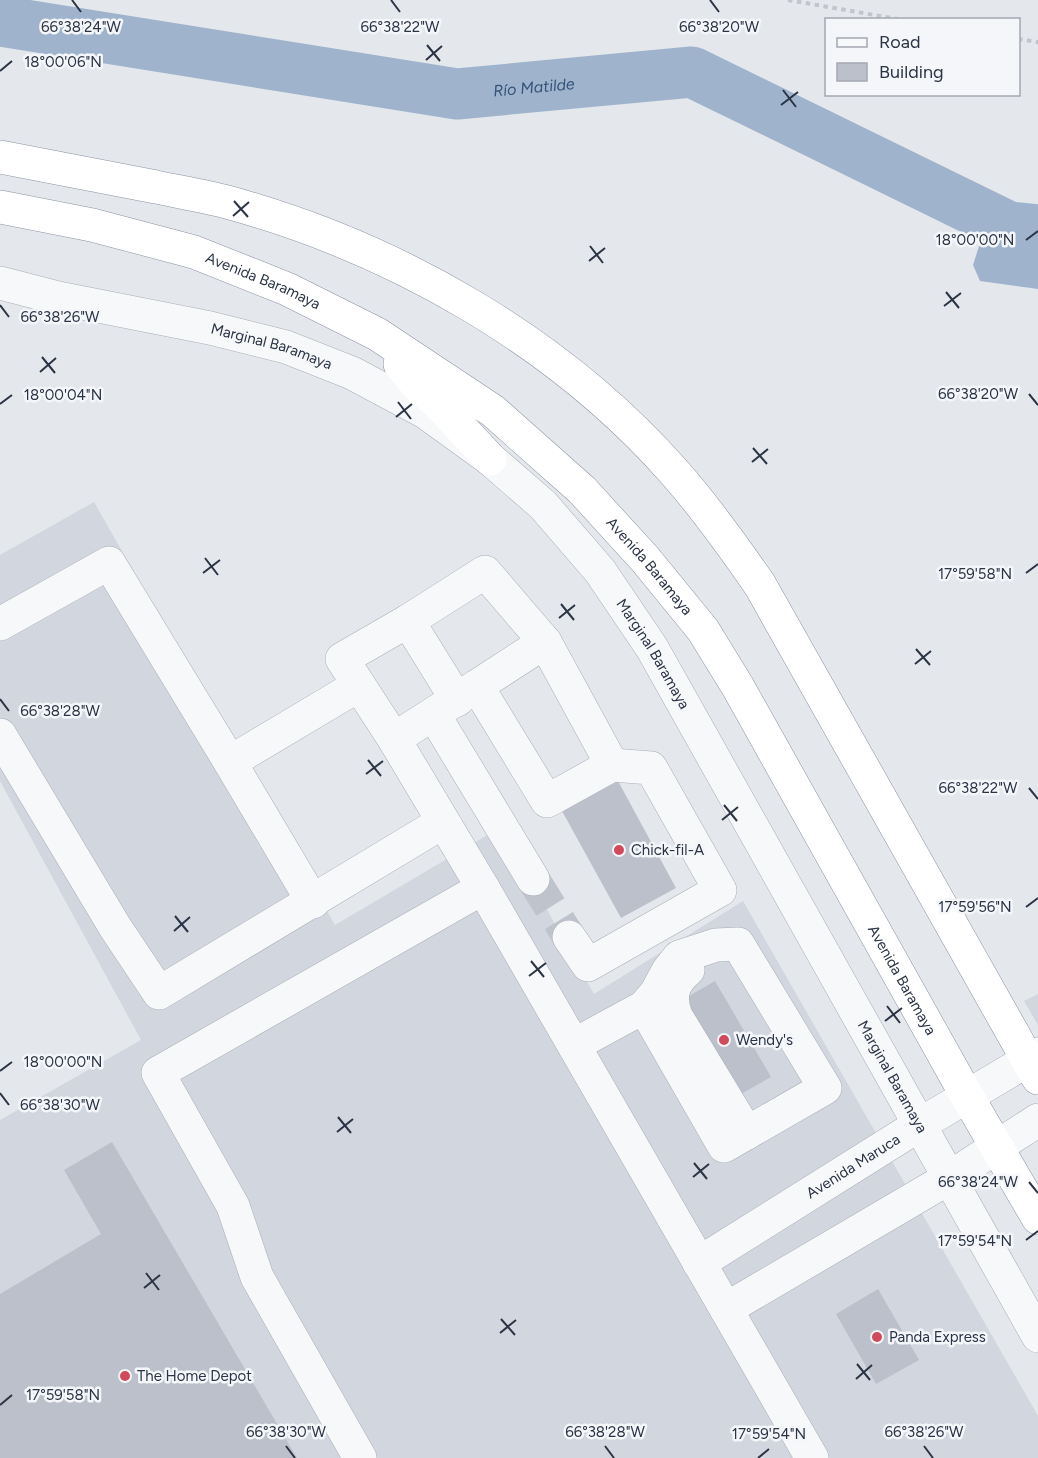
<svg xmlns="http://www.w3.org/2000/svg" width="1038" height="1458" font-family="Figtree,sans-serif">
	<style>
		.built { fill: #d2d6de }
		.water { fill: #9fb4cc }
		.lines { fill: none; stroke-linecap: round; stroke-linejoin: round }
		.river { stroke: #9fb4cc; stroke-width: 51 }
		.building { fill: #bbc0ca }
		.minor-tunnel { stroke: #bfc3cb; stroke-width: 33; stroke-dasharray: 33 16; stroke-linecap: butt }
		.minor-casing { stroke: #a9aeb7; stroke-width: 34 }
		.highway-casing { stroke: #8b94a3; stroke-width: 34 }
		.path { stroke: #c2c5cb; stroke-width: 4; stroke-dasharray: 4.5 4.5; stroke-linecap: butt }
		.minor { stroke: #f7f8fa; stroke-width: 33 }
		.highway { stroke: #fff; stroke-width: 33 }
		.ticks { fill: none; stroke: #2b3445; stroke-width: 2 }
		.poi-dot { fill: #d1495b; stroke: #f4f6f9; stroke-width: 2 }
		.labels { text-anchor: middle; stroke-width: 5; stroke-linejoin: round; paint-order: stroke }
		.street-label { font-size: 15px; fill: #2b3445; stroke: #f4f6f9 }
		.poi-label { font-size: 15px; fill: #2b3445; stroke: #f4f6f9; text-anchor: start }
		.water-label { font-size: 16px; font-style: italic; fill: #34527a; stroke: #f4f6f9 }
		.ticks-label { font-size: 15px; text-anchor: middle; fill: #2b3445; stroke: #f4f6f9; stroke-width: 5; stroke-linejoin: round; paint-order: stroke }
	</style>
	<rect width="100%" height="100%" fill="#e4e7ec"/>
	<!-- built -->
	<path class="built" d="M94 502 335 925 501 827 594 994 743 901 1038 1416V1458H0V1120L141 1040 0 781V555Z
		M1038 994V1025L1024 1001Z"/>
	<!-- water -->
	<path class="water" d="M980 243H1038V289L980 281 973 265Z"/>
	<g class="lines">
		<!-- river -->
		<path class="river" id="s1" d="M0 21 457 94 692 72 1009 227 1038 230"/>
	</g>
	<!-- building -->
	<path class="building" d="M618 781 676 888 621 918 562 811Z
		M715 981 771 1077 732 1099 677 1003Z
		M112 1142 297 1458H0V1294L101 1234 64 1170Z
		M878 1289 919 1360 876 1384 836 1314Z"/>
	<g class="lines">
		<!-- minor-tunnel -->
		<path class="minor-tunnel" d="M533 879 569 937"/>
		<defs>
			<g id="minor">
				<path id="s2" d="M0 283 58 298 210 328 286 347 352 373 425 412 490 459 543 505 600 571 652 648 1038 1336"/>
				<path d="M408 621 457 700"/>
				<path d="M0 624 109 563 230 762 359 685"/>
				<path d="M477 686 545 642 612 765 547 801 477 686 394 739 483 888"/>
				<path d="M434 715 533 879"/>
				<path d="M0 735 115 927 159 993 443 822"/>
				<path d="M394 739 342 659 408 621 485 572 545 642"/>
				<path d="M230 762 313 902"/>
				<path d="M569 937 588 965 720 890 651 768 612 765"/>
				<path d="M688 970C672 983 669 997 676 1016L747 1133"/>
				<path d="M574 1045 644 1007 724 1146 825 1088 738 944 716 945 679 957 668 971 656 993 644 1007"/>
				<path id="s3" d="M699 1263 919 1125 1038 1054"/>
				<path d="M726 1309 949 1178 1038 1120"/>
				<path d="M360 1458 257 1277 233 1206 158 1073 483 888 812 1458"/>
			</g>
			<g id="highway">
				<path d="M0 157C52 167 104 177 156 187 179 192 204 196 227 202 395 248 559 341 675 473 706 508 733 546 760 585L1038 1078"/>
				<path id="s4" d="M0 207 92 225 194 252 287 289 377 334 493 411 582 490 645 559 703 630 738 687 967 1096 1038 1218"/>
				<path d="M400 364 419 387 437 402 490 459"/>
			</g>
		</defs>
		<!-- minor casing -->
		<use href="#minor" class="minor-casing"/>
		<!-- highway casing -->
		<use href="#highway" class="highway-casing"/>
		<!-- path -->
		<path class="path" d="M788 0 903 20
			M1018 39 1038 42"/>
		<!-- minor -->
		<use href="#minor" class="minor"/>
		<!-- highway -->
		<use href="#highway" class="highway"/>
	</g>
	<!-- ticks -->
	<path class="ticks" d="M72 0 81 12M391 0 400 12M710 0 719 12M427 45 440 61M426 60 442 46M0 71 12 61M783 90 796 107M781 105 798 92M234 201 248 217M233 216 249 202M1026 240 1038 231M590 246 603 263M589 261 605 248M946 292 959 308M0 305 9 317M944 306 961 293M42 357 55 373M40 372 56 358M1029 394 1038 405M398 402 411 419M0 404 12 395M396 417 412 404M753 448 767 464M752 462 768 449M205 558 218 575M203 573 220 560M1026 573 1038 564M561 604 574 620M559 618 575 605M916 649 930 665M915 664 931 651M0 699 9 711M368 760 381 776M366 774 383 761M1029 788 1038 799M724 805 737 821M722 820 738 807M1026 907 1038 898M175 916 188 932M174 931 190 917M531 961 544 977M529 976 546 963M887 1006 900 1023M885 1021 902 1008M0 1071 12 1062M0 1093 9 1105M338 1117 351 1133M337 1132 353 1119M694 1163 707 1179M693 1177 709 1164M1029 1182 1038 1193M1026 1240 1038 1231M146 1273 159 1290M144 1288 160 1275M501 1319 515 1335M500 1333 516 1320M857 1364 870 1380M856 1379 872 1365M0 1405 12 1395M286 1446 295 1458M605 1446 614 1458M924 1446 933 1458M758 1458 769 1449"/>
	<!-- markers -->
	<g class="poi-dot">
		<circle cx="619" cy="850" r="6"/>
		<circle cx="724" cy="1040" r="6"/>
		<circle cx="877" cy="1337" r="6"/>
		<circle cx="125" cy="1376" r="6"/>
	</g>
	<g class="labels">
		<!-- street labels -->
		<g class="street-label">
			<text dy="5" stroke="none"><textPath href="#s4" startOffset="274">Avenida Baramaya</textPath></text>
			<text dy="5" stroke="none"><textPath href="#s2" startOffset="279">Marginal Baramaya</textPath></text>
			<text dy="5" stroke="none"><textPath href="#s4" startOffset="760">Avenida Baramaya</textPath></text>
			<text dy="5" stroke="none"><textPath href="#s2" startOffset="783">Marginal Baramaya</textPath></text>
			<text dy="5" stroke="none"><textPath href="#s4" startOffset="1246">Avenida Baramaya</textPath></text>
			<text dy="5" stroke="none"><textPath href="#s2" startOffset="1269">Marginal Baramaya</textPath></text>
			<text dy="5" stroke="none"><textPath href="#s3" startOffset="182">Avenida Maruca</textPath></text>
		</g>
		<!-- poi labels -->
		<g class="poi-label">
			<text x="631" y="855">Chick-fil-A</text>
			<text x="736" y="1045">Wendy's</text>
			<text x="889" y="1342">Panda Express</text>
			<text x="137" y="1381">The Home Depot</text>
		</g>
		<!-- water labels -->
		<g class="water-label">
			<text dy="6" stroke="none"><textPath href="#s1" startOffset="540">Río Matilde</textPath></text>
		</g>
	</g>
	<g class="ticks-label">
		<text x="81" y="32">66°38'24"W</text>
		<text x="400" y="32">66°38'22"W</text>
		<text x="719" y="32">66°38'20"W</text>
		<text x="63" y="67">18°00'06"N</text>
		<text x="975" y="245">18°00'00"N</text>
		<text x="60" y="322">66°38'26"W</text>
		<text x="978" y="399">66°38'20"W</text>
		<text x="63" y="400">18°00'04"N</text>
		<text x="975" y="579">17°59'58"N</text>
		<text x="60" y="716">66°38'28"W</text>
		<text x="978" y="793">66°38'22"W</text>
		<text x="975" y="912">17°59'56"N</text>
		<text x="63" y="1067">18°00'00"N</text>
		<text x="60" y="1110">66°38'30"W</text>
		<text x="978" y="1187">66°38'24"W</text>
		<text x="975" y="1246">17°59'54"N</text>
		<text x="63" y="1400">17°59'58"N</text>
		<text x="286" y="1437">66°38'30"W</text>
		<text x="605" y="1437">66°38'28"W</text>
		<text x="924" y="1437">66°38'26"W</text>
		<text x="769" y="1439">17°59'54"N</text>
	</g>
	<!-- legend -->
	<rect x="825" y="18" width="195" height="78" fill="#f4f6f9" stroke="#a4a8b1" stroke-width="1.5"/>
	<rect x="837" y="38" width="30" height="9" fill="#f7f8fa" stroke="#a4a8b1" stroke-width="1.5"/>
	<text x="879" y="48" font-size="18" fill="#2b3445">Road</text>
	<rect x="837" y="63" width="30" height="18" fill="#bbc0ca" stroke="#a4a8b1" stroke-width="1.5"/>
	<text x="879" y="78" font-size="18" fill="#2b3445">Building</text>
</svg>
